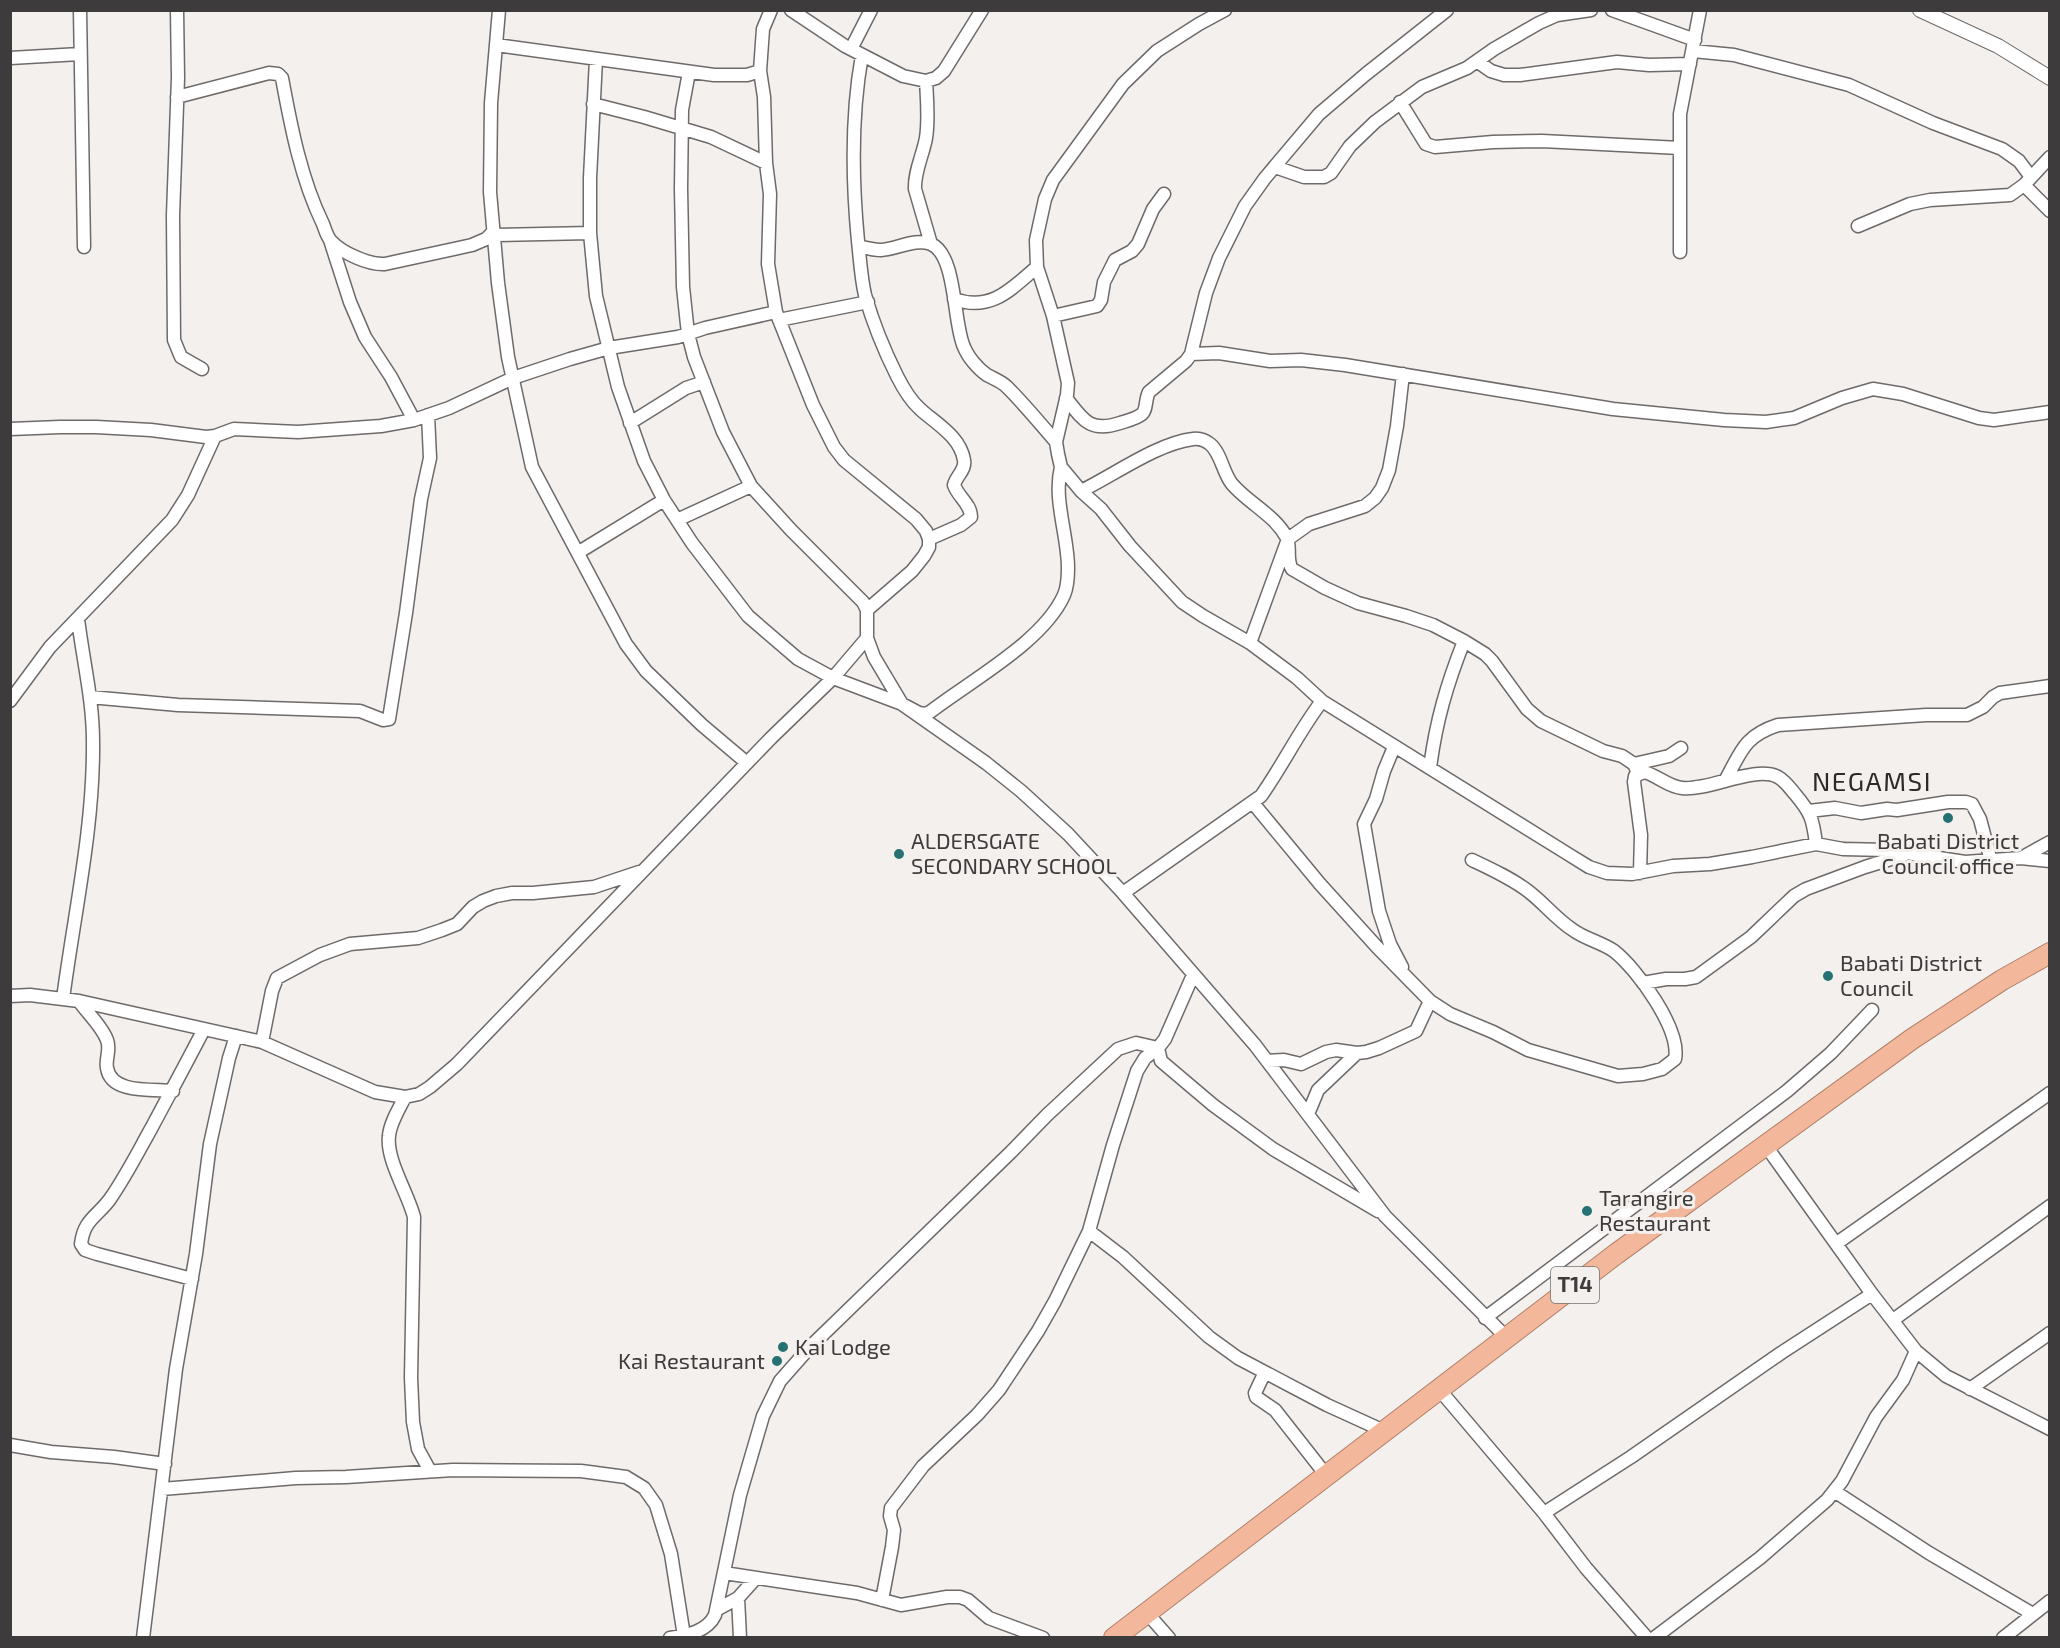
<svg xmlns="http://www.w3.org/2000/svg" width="2060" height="1648" font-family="'Exo 2',sans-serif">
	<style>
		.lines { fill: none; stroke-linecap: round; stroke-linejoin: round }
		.minor-casing { stroke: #6e6a69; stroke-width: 15 }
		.tertiary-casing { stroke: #6e6a69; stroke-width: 16 }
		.trunk-casing { stroke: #b1816a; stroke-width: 22 }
		.minor { stroke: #fff; stroke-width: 12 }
		.tertiary { stroke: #fff; stroke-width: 14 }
		.trunk { stroke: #f3b89c; stroke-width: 20 }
		.poi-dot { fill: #267173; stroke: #f4f0ee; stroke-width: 2 }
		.labels { text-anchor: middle; stroke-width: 6; stroke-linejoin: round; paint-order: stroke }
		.shield { fill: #f4f0ee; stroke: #747171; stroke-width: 1.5 }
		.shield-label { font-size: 21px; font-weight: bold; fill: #3d3b3b }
		.poi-label { font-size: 22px; fill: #3d3b3b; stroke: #f4f0ee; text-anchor: start }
		.quarter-label { font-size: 26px; letter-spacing: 1.5px; fill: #2c2928; stroke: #f4f0ee }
	</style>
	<rect width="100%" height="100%" fill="#f4f0ee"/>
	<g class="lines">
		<defs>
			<path id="minor" d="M80 10 84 247
				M177 10 178 78 173 215 174 340 181 357 202 369
				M499 10 491 103 490 192 498 283 508 357 532 467 626 644 646 671 702 725 747 763
				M771 10 763 29 760 71 764 97 766 163 770 194 768 264 776 312 813 405 834 447 844 460 916 519 926 531 929 539V547L924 556 912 571 867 610
				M791 10 845 46 903 76 926 81 936 78 944 71 982 10
				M1225 10 1199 24 1157 51 1123 84 1053 180 1045 199 1036 240 1037 267 1053 316 1068 383 1067 395 1056 442 1058 454 1061 467 1081 491 1101 509 1130 546 1182 602 1203 616 1250 643 1297 678 1322 701 1568 854 1589 867 1607 873 1632 874 1673 866 1710 864 1752 857 1816 844 1843 849 1887 850 1965 862 2021 858 2050 861
				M1612 10 1695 40
				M496 45 714 75H747L760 71
				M851 49 871 10
				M1693 51 1734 55 1849 85 1933 123 2002 149 2019 161 2031 177
				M862 55C851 116 852 179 858 241 860 259 861 278 865 295 873 323 884 350 897 376 903 388 910 400 920 409 935 423 960 436 964 460 966 470 956 476 954 485 958 497 971 504 971 517L961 525 929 539
				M10 58 80 54
				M596 59 590 178V233L596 296 618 387 644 461 664 500 692 543 748 616 798 659 833 678 902 704 919 713 925 714 930 712C970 681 1043 642 1064 595 1067 588 1068 576 1068 568 1068 535 1053 500 1061 467
				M1478 62 1491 71 1504 75H1520L1617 62 1649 65 1690 64
				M689 72 682 110 681 189 683 287 688 334 694 357 723 432 751 486 791 530 863 602 867 610V638L874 657 902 704 986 763 1021 791 1068 834 1123 893 1255 1045 1385 1216 1506 1337
				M926 81C927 100 929 119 926 138 923 155 914 172 915 189L931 244
				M177 97 269 73 278 74 282 78C291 127 301 179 323 224 325 229 327 237 331 241 342 253 369 265 385 264L472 245 486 239 494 231
				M1400 102 1426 144 1435 147 1493 142 1542 141 1680 148
				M593 104 644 117 711 137 766 163
				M1275 167 1304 177H1324L1331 173 1350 146 1375 122 1422 87 1467 68 1494 49 1539 23 1557 15 1591 10
				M2024 185 2050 211
				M1858 226 1910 204 1930 200 2010 195 2024 185 2050 157
				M494 235 590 233
				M330 240 350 302 365 337 391 377 414 420
				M859 246C866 248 873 250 881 250 897 249 915 238 931 244 957 255 953 324 964 347 968 357 978 369 987 375 994 379 1001 381 1007 387 1024 404 1040 423 1056 442
				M1680 252V114L1700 10
				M954 299C991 312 1010 290 1037 267
				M1053 316 1097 306 1101 300 1104 282 1115 260 1132 251 1138 244 1153 209 1164 194
				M779 320 868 302
				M1191 354 1219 353 1270 361 1301 360 1345 365 1613 409 1724 420 1766 422 1794 418 1842 398 1873 389 1903 394 1979 418 1994 420 2050 412
				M1066 398C1083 420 1090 433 1120 423 1126 421 1136 419 1142 414 1147 410 1145 399 1149 392L1186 361 1191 354 1206 293 1219 258 1245 206 1265 178 1319 114 1366 74 1447 10
				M630 423 686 388 704 382
				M10 429 60 427H96L151 430 206 437 215 436 234 429 298 432 381 426 414 420 449 408 513 378 570 359 609 348 678 337 705 328 776 312
				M1081 491C1114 475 1158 443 1193 439 1199 438 1205 440 1210 444 1221 453 1223 473 1232 484 1248 503 1275 515 1287 538 1291 548 1286 560 1292 569L1325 588 1358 603 1406 616 1433 625 1464 641 1485 654 1492 661 1527 709 1541 721 1603 751 1622 756 1634 764 1638 773
				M677 520 751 486
				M579 552 664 500
				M1250 643 1288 539 1309 524 1365 506 1375 498 1382 488 1389 470 1397 426 1403 374
				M90 697 178 705 360 711 383 720 389 719 406 613 421 499 430 458 428 415
				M10 701 50 647 172 520 188 495 215 436
				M1394 747 1384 771 1376 799 1364 824 1379 911 1390 944 1402 967
				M1634 764 1669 756 1681 748
				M1430 768C1436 721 1447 684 1464 641
				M1725 781C1741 752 1744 736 1778 725L1926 715H1967L1983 707 1993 697 2000 693 2050 686
				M1253 803 1320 884 1377 947 1430 1001 1450 1014 1493 1032 1528 1050 1618 1076 1643 1074 1662 1069 1675 1059C1681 1029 1637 969 1614 951 1601 942 1585 939 1573 930 1556 919 1544 903 1528 891 1511 878 1491 869 1472 860
				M1809 811 1835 808 1861 813 1887 809 1897 810 1948 802H1966L1972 804 1980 819 1991 861
				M2021 858 2050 842
				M1640 873 1641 835 1634 782 1635 776 1644 772C1657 775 1668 787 1682 788 1709 791 1755 765 1778 777 1785 781 1790 788 1795 794 1811 813 1813 819 1816 844
				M1123 893 1261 796C1283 765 1299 731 1322 701
				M1643 983 1666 979H1685L1696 977 1751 937 1794 896 1806 889 1865 867 1904 855
				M10 996 30 995 79 1001 262 1042 375 1092 405 1097 419 1094 430 1087 457 1064 771 738 833 678 867 638
				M63 999C74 914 94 828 93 741 93 700 83 660 78 619
				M79 1001C88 1014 102 1026 107 1040 111 1050 105 1059 107 1068 111 1094 152 1089 173 1091
				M262 1042 272 991 277 978 320 955 350 944 418 938 442 930 457 924 473 907 483 901 496 896 512 893H533L594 887 639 872
				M1158 1048 1161 1061 1213 1105 1273 1149 1378 1211
				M1267 1061 1284 1060 1301 1064 1326 1052 1336 1050 1357 1053 1366 1052 1379 1048 1416 1031 1430 1001
				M405 1097C399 1109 390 1123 389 1136 386 1160 408 1193 414 1217L411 1378 413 1422 418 1449 430 1471
				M1308 1114 1318 1090 1357 1053
				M1766 1146 1872 1294 1916 1351 1946 1376 2050 1429
				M1089 1231 1123 1257 1209 1337 1238 1358 1327 1405 1384 1431
				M1837 1243 2050 1093
				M192 1279 97 1254 85 1250 81 1244C84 1219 97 1217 110 1199 126 1176 138 1152 152 1127 169 1095 187 1062 204 1029
				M1485 1318 1787 1091 1831 1053 1872 1010
				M1893 1320 2050 1206
				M1264 1374 1255 1393 1256 1397 1275 1410 1326 1475
				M1438 1388 1544 1513 1586 1568 1647 1638
				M1970 1389 2050 1333
				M10 1445 51 1452 114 1457 165 1464
				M162 1489 296 1478 346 1477 453 1470 581 1471 626 1477 644 1488 656 1505 671 1554 684 1636
				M1834 1491 1929 1553 2033 1614
				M1544 1513 1631 1457 1781 1353 1872 1294
				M724 1573 857 1593 901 1605 947 1597H960L968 1600 989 1618 1043 1638
				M738 1598 740 1638
				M882 1600 892 1547 894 1530 890 1516 891 1508 923 1466 977 1415 999 1390 1038 1331 1055 1301 1089 1231 1113 1145 1137 1071 1145 1058 1158 1048
				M718 1609 738 1598 756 1578
				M1147 1613 1169 1638
				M143 1638 176 1369 196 1254 210 1144 229 1058 236 1036
				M670 1638C687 1635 707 1632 715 1615L740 1495 763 1416 780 1381 810 1347 1011 1152 1047 1115 1118 1049 1136 1043 1158 1048 1165 1039 1193 975
				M1654 1638 1760 1558 1827 1500 1842 1481 1876 1417 1903 1380 1916 1351
				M2003 1638 2050 1601"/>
			<path id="tertiary" d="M1920 10 1998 46 2050 78"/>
			<path id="trunk" d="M1114 1638 1616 1254 1912 1039 2002 980 2050 953"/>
		</defs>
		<!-- minor casing -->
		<use href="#minor" class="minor-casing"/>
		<!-- tertiary casing -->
		<use href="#tertiary" class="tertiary-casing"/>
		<!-- trunk casing -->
		<use href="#trunk" class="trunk-casing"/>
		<!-- minor -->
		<use href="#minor" class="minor"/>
		<!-- tertiary -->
		<use href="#tertiary" class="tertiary"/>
		<!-- trunk -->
		<use href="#trunk" class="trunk"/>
	</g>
	<!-- markers -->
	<g class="poi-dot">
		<circle cx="1948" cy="818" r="6"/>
		<circle cx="899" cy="854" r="6"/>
		<circle cx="1828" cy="976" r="6"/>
		<circle cx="1587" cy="1211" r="6"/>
		<circle cx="783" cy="1347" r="6"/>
		<circle cx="777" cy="1361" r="6"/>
	</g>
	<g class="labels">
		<!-- shield labels -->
		<rect class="shield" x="1551" y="1267" width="48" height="36" rx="4.5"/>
		<g class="shield-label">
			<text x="1575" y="1292">T14</text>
		</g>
		<!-- poi labels -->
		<g class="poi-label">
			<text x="911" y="849">ALDERSGATE<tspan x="911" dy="25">SECONDARY SCHOOL</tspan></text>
			<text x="1948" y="849" text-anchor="middle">Babati District<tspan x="1948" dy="25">Council office</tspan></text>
			<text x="1840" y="971">Babati District<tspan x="1840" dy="25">Council</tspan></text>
			<text x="1599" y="1206">Tarangire<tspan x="1599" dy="25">Restaurant</tspan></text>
			<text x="795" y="1355">Kai Lodge</text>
			<text x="765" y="1369" text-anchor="end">Kai Restaurant</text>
		</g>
		<!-- quarter labels -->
		<g class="quarter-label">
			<text x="1872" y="791">NEGAMSI</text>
		</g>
	</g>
	<!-- border -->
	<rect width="2060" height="1648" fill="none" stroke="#3d3b3b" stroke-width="24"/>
</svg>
